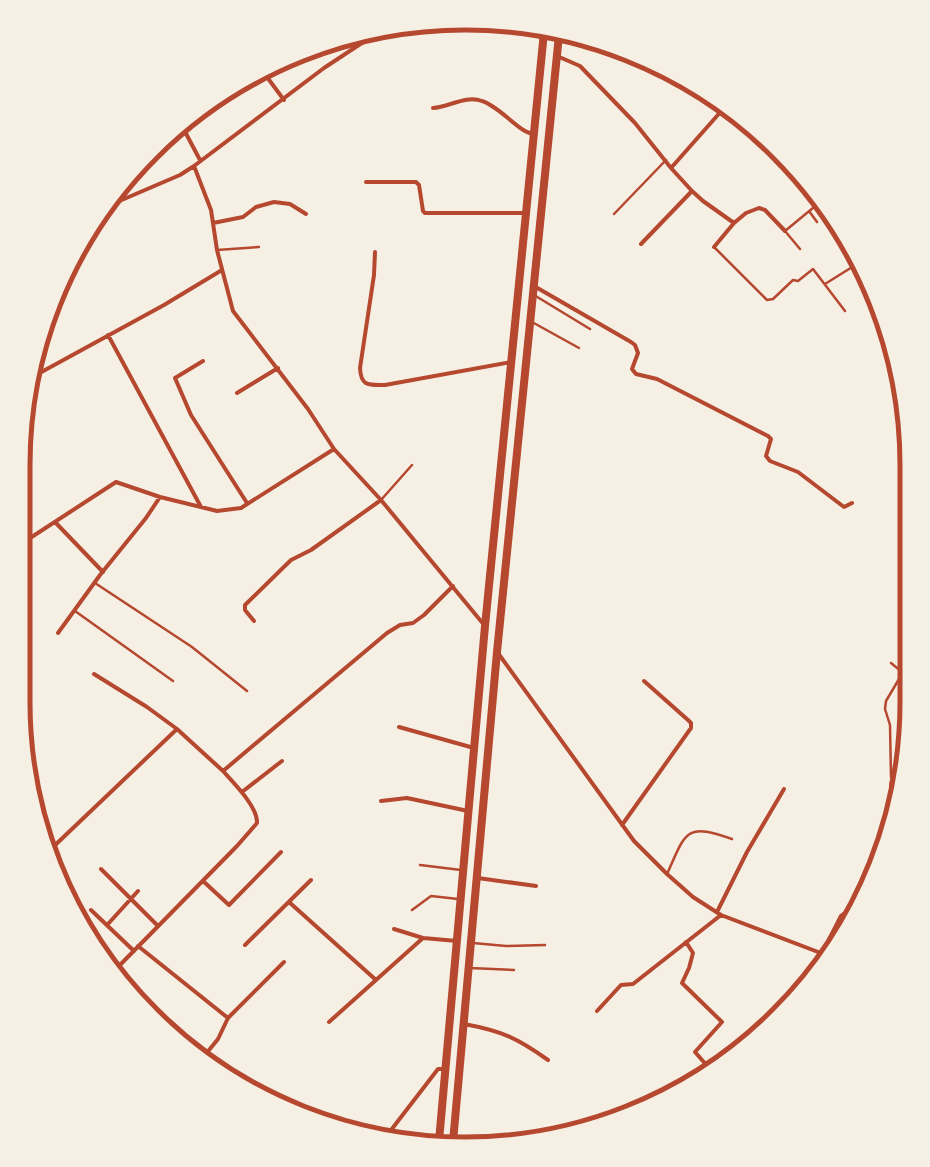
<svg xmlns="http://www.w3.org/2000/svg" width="930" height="1167" font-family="'PT Sans',sans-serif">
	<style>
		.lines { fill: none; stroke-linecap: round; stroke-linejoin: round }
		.service { stroke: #b5482f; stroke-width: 2.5 }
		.minor { stroke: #b5482f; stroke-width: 4 }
		.primary { stroke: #b5482f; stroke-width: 8 }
		.rim { fill: none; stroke: #b5482f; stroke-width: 5 }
	</style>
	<rect width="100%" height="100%" fill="#f6efe4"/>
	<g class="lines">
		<!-- service -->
		<path class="service" d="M809 211 817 222
			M614 214 666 160
			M714 247 767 300 773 299 793 280 798 281 813 269 845 311
			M800 249 785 231 819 203
			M217 250 259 247
			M825 284 857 264
			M534 295 590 329
			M532 322 579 348
			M381 500 412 465
			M95 583 192 647 247 691
			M75 611 173 681
			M891 777 890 725 885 709 886 701 902 674V672L891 663
			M892 811C891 796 885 776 901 768
			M420 865 461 870
			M667 874C686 832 685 822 732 839
			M412 910 431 896 458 899
			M473 943 506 946 545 945
			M470 968 514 970"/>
		<!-- minor -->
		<path class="minor" d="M557 56 580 66 635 123 671 168 692 191 703 201 734 223 746 213 759 208 765 210 785 231
			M264 73 284 100
			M433 108C449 107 466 95 482 101 501 107 519 133 534 134
			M182 126 200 160
			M194 166 211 210 217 250 233 311 308 409 334 449 381 500 485 626
			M671 168 724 108
			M366 182H416L419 185 423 211 425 213H526
			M110 205 180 175 194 166 324 68 374 35
			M213 223 243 217 256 207 274 202 290 204 306 214
			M641 244 692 191
			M714 247 734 223
			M375 252 374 275 360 368C361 387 369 385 385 385L511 362
			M534 286 631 342 635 345 638 353 632 369 636 374 657 379 768 436 771 439 766 456 770 461 798 472 844 507 852 503
			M108 335 201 507
			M203 361 175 378 191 415 247 503
			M36 375 164 305 222 270
			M237 393 278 368
			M55 522 103 572
			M24 542 116 482 160 497 217 511 241 508 334 449
			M254 621 245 610V605L291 560 311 550 381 500
			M58 633 100 575 146 518 160 497
			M498 653 634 841 667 874 693 897 721 915 826 955
			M94 674 147 707 177 729 223 771 387 633 400 625 413 623 424 615 453 586
			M399 727 474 748
			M242 792 282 761
			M381 801 407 798 468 811
			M622 825 691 728V723L688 720 644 681
			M51 849 177 729
			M101 869 158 926
			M478 878 536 886
			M203 881 229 905 281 852
			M289 902 376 980
			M91 910 134 951
			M717 912 747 852 784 789
			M108 924 138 891
			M394 929 423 938
			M686 942 693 953 689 968 682 983 722 1022 695 1052 709 1068
			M245 945 311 880
			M138 946 228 1018 218 1039 205 1055
			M822 953 841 916 855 906
			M117 968 237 846 257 823C258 807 233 782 223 771
			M597 1011 621 985 633 984 721 915
			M228 1018 284 962
			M329 1022 423 938 457 941
			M464 1024C502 1031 517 1038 548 1060
			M388 1134 438 1069H445
			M525 1136 530 1132 537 1134"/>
		<!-- primary -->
		<path class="primary" d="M439 1141 485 626 544 32
			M453 1142 497 652 559 35"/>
	</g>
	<!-- crop -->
	<path d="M0 0H930V1167H0ZM465 30H465A435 435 0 0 1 900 465V702A435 435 0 0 1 465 1137H465A435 435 0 0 1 30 702V465A435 435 0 0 1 465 30Z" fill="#f6efe4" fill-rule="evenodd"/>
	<path class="rim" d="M465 30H465A435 435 0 0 1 900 465V702A435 435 0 0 1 465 1137H465A435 435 0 0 1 30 702V465A435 435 0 0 1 465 30Z"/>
</svg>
